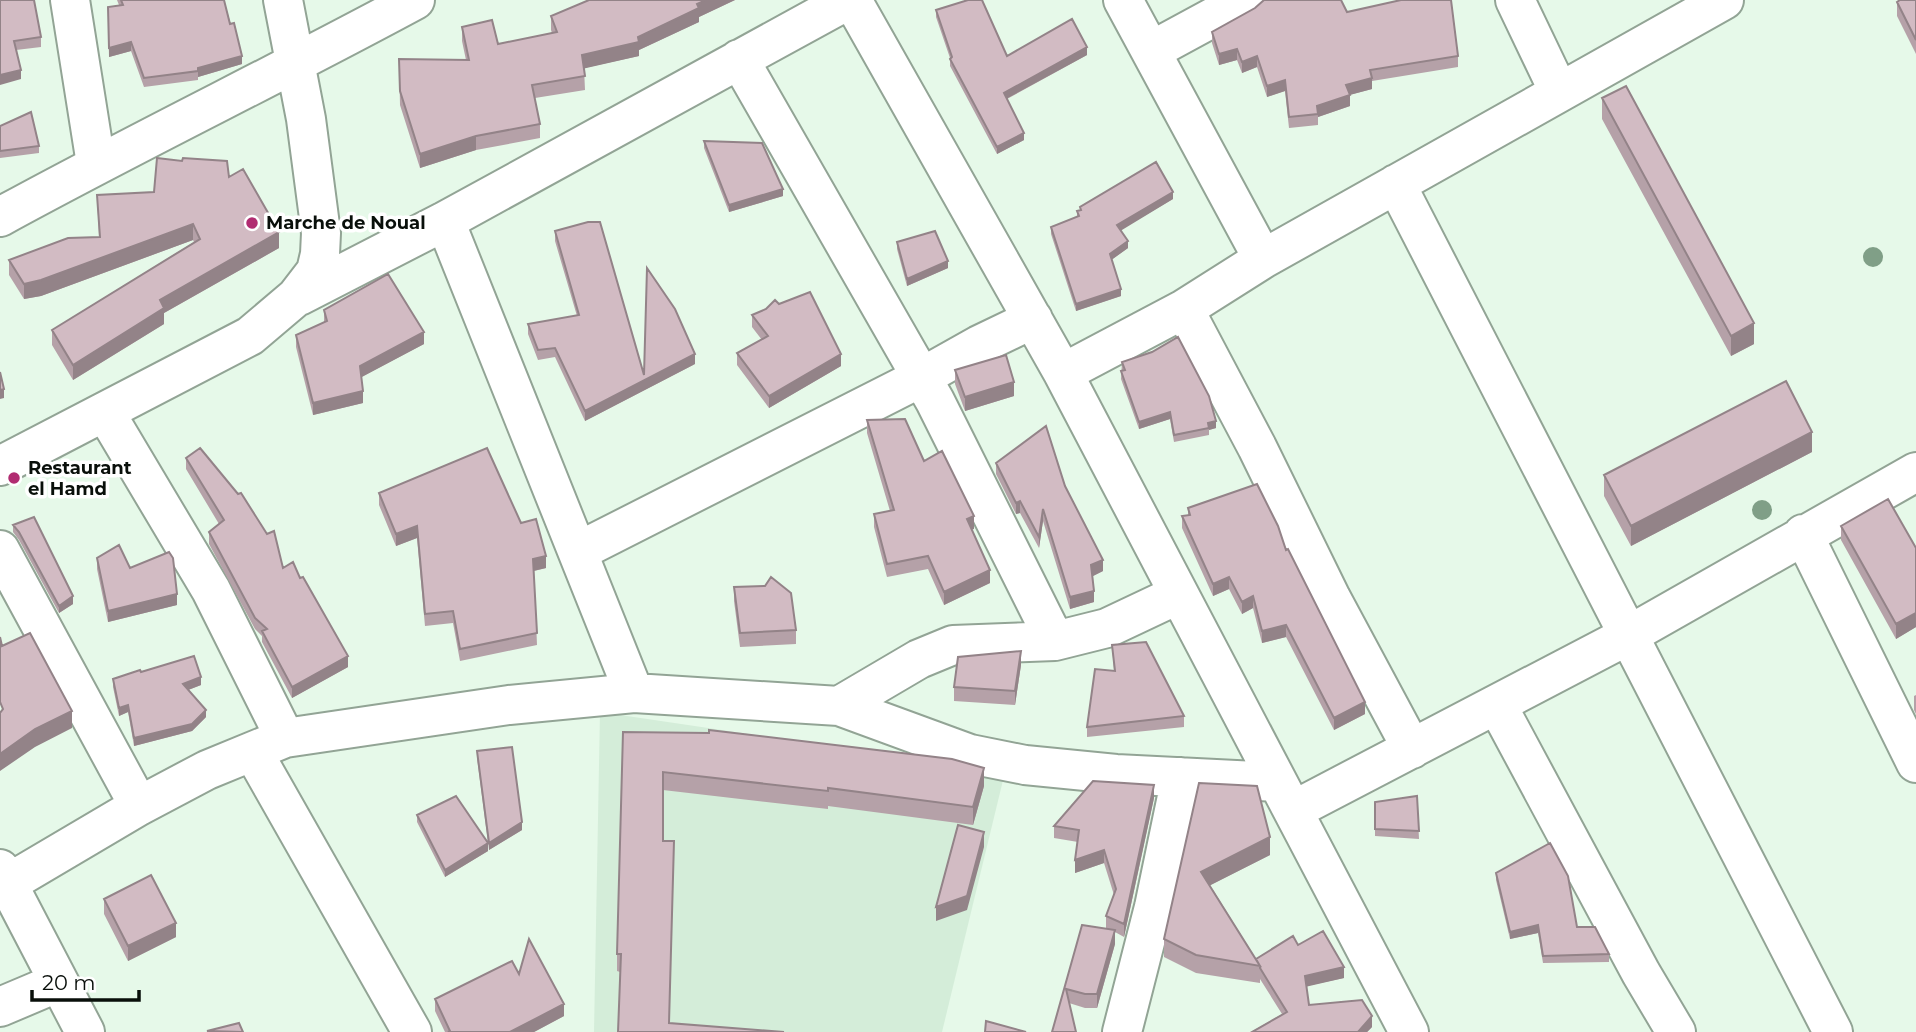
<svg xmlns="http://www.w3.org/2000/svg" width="1916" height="1032" font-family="Montserrat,sans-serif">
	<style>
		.built { fill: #d4edd9 }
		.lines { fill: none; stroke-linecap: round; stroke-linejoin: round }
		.minor-casing { stroke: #92a495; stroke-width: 42 }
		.minor { stroke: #fff; stroke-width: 38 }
		.tree { fill: #809f87 }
		.wall { fill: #b5a1a8 }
		.shaded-wall { fill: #938388 }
		.building { fill: #d2bbc3; stroke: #938388; stroke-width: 2 }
		.poi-dot { fill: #b12c71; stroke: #fff; stroke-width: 2.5 }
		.labels { text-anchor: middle; stroke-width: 7; stroke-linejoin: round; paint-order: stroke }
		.poi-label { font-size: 18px; font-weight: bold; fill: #090f0a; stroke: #fff; text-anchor: start }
	</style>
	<rect width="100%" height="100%" fill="#e6f9e9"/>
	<!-- built -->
	<path class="built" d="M600 712 1005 772 942 1032H594Z"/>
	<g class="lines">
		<defs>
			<path id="minor" d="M70 0 96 164
				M852 0 1063 373 1409 1032
				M1123 0 1263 259
				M1515 0 1559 92
				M1151 51 1245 0
				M1396 184 1833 1032
				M0 217C137 142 278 74 415 0
				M445 221 634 693
				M299 296 445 221 848 0
				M1184 309 1257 447 1331 598 1412 749
				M1063 373 1184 309 1263 259 1724 0
				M105 412 211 590 285 738
				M0 466 250 336 296 297 316 271 320 254 321 233 306 119 283 0
				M1803 534 1916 763
				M0 550 139 806
				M579 551 922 377 979 345 1033 319
				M1055 641 1107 628 1179 594
				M1497 705 1641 973 1676 1032
				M839 706 970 754 1025 765 1116 774 1277 782
				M253 752 412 1032
				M1294 810 1627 636 1916 472
				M0 869 85 1032
				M7 884 139 806 207 770 285 738 509 705 634 693 839 706 919 659 953 645 1055 641 935 401 739 59
				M0 1007 59 982
				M1122 1032 1154 907 1181 777"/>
		</defs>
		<!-- minor casing -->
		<use href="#minor" class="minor-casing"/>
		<!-- minor -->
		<use href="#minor" class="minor"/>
	</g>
	<!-- trees -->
	<g class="tree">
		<circle cx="1873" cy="257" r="10"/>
		<circle cx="1762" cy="510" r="10"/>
	</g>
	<!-- wall -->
	<path class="wall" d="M0 0 41 37V47L16 50 21 79Z
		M117 0H224L242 64 198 77V80L144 87 131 51 109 57 108 7 119 5Z
		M589 0H735L699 17V22L639 50V56L584 68 585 90 535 98 540 124V138L476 150 420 168 400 105 399 59 466 60 462 41V27L498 44 552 33 551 30V16Z
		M1916 0V54L1897 16V2Z
		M1255 8 1347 12 1458 56V67L1372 81V89L1349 95 1350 106 1318 117V125L1289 128 1285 91 1267 97 1257 67 1242 73 1237 60 1219 65 1212 43V32Z
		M936 10 1007 56 1087 55 1007 99 1024 140 997 154 950 66V58L936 17Z
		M1602 98 1754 344 1731 356 1602 119Z
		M0 126 39 146V153L0 158Z
		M704 141 783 196 729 212 704 148Z
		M229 177 279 248 164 313V324L73 380 52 345V330L194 242 193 240 41 296 24 299 9 275V260L99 237 97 195 154 192Z
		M1173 199 1120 230 1128 248 1111 260 1121 296 1076 311 1051 234V227L1077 217V211L1080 210V207Z
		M555 231 644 375 695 364 585 421 555 357 538 360 528 334V324L577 316 555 241Z
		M897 242 948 268 907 286 897 249Z
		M324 310 424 344 361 377 363 403 313 415 296 347V335L324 322Z
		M752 315 841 366 769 408 737 365V353L762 340 752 327Z
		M1122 362 1216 428 1209 430V435L1174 442 1170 419 1139 429 1121 379Z
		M955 370 1014 396 965 411 955 384Z
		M867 420 924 461 974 529H972L990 583 944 605 928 569 887 577 874 527V514L890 511 867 433Z
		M1812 452 1631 546 1604 496V475Z
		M186 458 283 568 300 578 348 667 292 698 262 642V636L255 629 209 544V532L219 524 186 469Z
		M996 463 1065 486 1103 571 1093 576 1094 602 1070 609 1043 521 1039 548 1020 513 1016 514 996 474Z
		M379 493 521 523 546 568 534 571 537 645 460 661 453 623 425 626 417 538 396 546 379 505Z
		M1188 508 1286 550 1365 714 1334 730 1286 637 1262 643 1253 608 1242 614 1229 589 1213 596 1182 528V516L1188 515Z
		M34 517 73 604 59 613 19 540 13 532V525Z
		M1841 526 1916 548V627L1896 639 1841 540Z
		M97 558 130 568 177 605 108 622 97 569Z
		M734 587 796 630V644L740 647 734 601Z
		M1112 645 1184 716V727L1087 737V727L1114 671Z
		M1021 665 1015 705 954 701V687Z
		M141 672 201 685 188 690 206 717 192 731 134 746 128 712 119 716 113 687V679Z
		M1916 695V714L1914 710V696Z
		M623 732 984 786 973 825 828 806V809L663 790 618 1032 620 972 617 971V954Z
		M477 751 522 830 489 850 477 758Z
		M1199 783 1270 855 1210 885 1256 959 1298 945 1344 978 1306 986 1309 1005 1372 1027 1367 1032H1251L1282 1014 1260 979V983L1196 973 1164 957V939Z
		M1417 796 1419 839 1375 836V802Z
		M1154 798 1124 937 1115 932V944L1097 1008H1085L1069 1003 1052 1032 1082 925 1108 929 1106 928V916L1114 895 1104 863 1075 873 1078 842 1054 838V826Z
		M417 815 488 851 445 877 417 822Z
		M1496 873 1577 927 1609 954V962L1543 963 1538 933 1510 939 1496 880Z
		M104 899 176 937 128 961 104 914Z
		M519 974 564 1016 534 1032H445L435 1011V999Z"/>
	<!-- shaded-wall -->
	<path class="shaded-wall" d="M706 0H735L699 17V22L639 50V56L582 69V55L638 37Z
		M131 42V51L109 57V48Z
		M1087 47V55L1004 100V93Z
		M1237 49V60L1219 65V54Z
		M242 56V64L198 77V68Z
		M1257 56V67L1242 73V62Z
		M21 70V79L0 85V75Z
		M1372 78V89L1346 96V85Z
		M1285 80V91L1267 97V86Z
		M1350 95V106L1318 117 1317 106Z
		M1024 133V140L997 154V147Z
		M476 136V150L420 168V154Z
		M783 189V196L729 212V205Z
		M1173 192V199L1117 233V225Z
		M193 224V240L41 296 24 299V284Z
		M279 232V248L164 313V324L73 380V365L160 300Z
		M1128 241V248L1110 261V254Z
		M948 261V268L907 286V279Z
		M1121 289V296L1076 311V304Z
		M1754 323V344L1731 356V336Z
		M424 332V344L360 378V366Z
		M695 354V364L585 421V411Z
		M841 354V366L769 408V396Z
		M1014 382V396L965 411V397Z
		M4 389V398L0 399V390Z
		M363 391V403L313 415V403Z
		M1170 412V419L1139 429V422Z
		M1216 421V428L1209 430 1208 423Z
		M1812 432V452L1631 546V526Z
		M1020 501V513L1016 514V503Z
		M1043 509V521L1039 548V537Z
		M974 516V529L967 531V519Z
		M417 526V538L396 546V534Z
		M546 556V568L533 571V559Z
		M1103 560V571L1091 577V565Z
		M990 570V583L944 605V592Z
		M1229 577V589L1213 596V584Z
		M1094 591V602L1070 609V597Z
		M177 594V605L108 622V611Z
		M73 596V604L59 613V606Z
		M1253 596V608L1242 614V602Z
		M1916 613V627L1896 639V624Z
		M1286 625V637L1262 643V631Z
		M1021 651V665L1015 705V691Z
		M348 656V667L292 698V687Z
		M201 677V685L183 692V684Z
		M1365 702V714L1334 730V718Z
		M128 705V712L119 716V708Z
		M206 710V717L192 731 134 746V738Z
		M72 711V728L35 747 0 771V754L35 729Z
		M984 768V786L973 825V807Z
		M1154 785V798L1124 937V924Z
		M522 822V830L489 850V843Z
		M984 832V847L967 910 936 921V907Z
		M1270 837V855L1201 890V872Z
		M488 843V851L445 877V870Z
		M1104 850V863L1075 873V860Z
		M176 923V937L128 961V946Z
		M1538 925V933L1510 939V932Z
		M1115 930V944L1097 1008V994Z
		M1344 967V978L1305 987V976Z
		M564 1004V1016L534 1032H510Z
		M1372 1016V1027L1367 1032H1358Z"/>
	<!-- building -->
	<path class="building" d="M0 0H34L41 37 14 41 21 70 0 75Z
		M121 0H224L230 24 234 23 242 56 198 68V71L144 78 131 42 109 48 108 7 123 5Z
		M589 0H706L697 4 699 8 638 37 639 42 582 55 585 76 532 85 540 124 476 136 420 154 400 91 399 59 469 60 462 27 492 20 498 44 557 32 551 16Z
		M968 0H982L1007 56 1072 19 1087 47 1004 93 1024 133 997 147 950 59 952 57 936 10Z
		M1264 0H1341L1347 12 1401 0H1451L1458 56 1370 70 1372 78 1346 85 1350 95 1317 106 1318 114 1289 117 1285 80 1267 86 1257 56 1242 62 1237 49 1219 54 1212 32 1255 8Z
		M1900 0H1916V40L1897 2Z
		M1626 86 1754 323 1731 336 1602 98Z
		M31 112 39 146 0 151V126Z
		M704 141 762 143 783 189 729 205Z
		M157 158 182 161 183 158 227 161 229 177 243 169 279 232 160 300 164 308 73 365 52 330 200 239 193 224 41 280 24 284 9 260 68 238 100 237 97 195 154 192Z
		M1156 162 1173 192 1117 225 1128 241 1110 254 1121 289 1076 304 1051 227 1079 216 1077 211 1081 210 1080 207Z
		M588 222H600L644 375 647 268 675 309 695 354 585 411 555 348 538 350 528 324 579 315 555 231Z
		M935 231 948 261 907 279 897 242Z
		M388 274 424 332 360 366 363 391 313 403 296 335 327 321 324 310Z
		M810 292 841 354 769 396 737 353 768 336 752 315 766 309 775 300 779 304Z
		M1178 337 1209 396 1216 421 1208 423 1209 428 1174 435 1170 412 1139 422 1121 371 1125 370 1122 362 1152 352Z
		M1006 355 1014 382 965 397 955 370Z
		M0 372 4 389 0 390Z
		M1786 381 1812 432 1631 526 1604 475Z
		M905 419 924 461 942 451 974 516 967 519 990 570 944 592 928 556 887 564 874 514 894 510 867 420Z
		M1046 426 1065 486 1103 560 1091 565 1094 591 1070 597 1043 509 1039 537 1020 501 1016 503 996 463Z
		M200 448 238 494 241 493 267 534 274 531 283 568 293 562 300 578 303 577 348 656 292 687 262 631 267 629 255 618 209 532 224 520 186 458Z
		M487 448 521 523 536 519 546 556 533 559 537 633 460 649 453 611 425 614 417 526 396 534 379 493Z
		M1257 484 1278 526 1286 550 1288 549 1365 702 1334 718 1286 625 1262 631 1253 596 1242 602 1229 577 1213 584 1182 516 1190 515 1188 508Z
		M1888 499 1916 548V613L1896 624 1841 526Z
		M34 517 73 596 59 606 19 532 13 525Z
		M119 545 130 568 169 552 173 558 177 594 108 611 97 558Z
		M771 577 791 593 796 630 740 633 734 587 765 586Z
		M30 633 72 711 35 729 0 754V713L3 709 0 702V637L2 646Z
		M1146 642 1184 716 1087 727 1095 669 1115 671 1112 645Z
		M1021 651 1015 691 954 687 958 657Z
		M194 656 201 677 183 684 206 710 192 724 134 738 128 705 119 708 113 679 140 670 141 672Z
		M709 730 952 759 984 768 973 807 828 788V791L663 772V841H674L669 1023 784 1032H618L621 954H617L623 732 709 733Z
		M512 747 522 822 489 843 477 751Z
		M1093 781 1154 785 1124 924 1106 916 1116 889 1104 850 1075 860 1079 830 1054 826Z
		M1199 783 1257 786 1270 837 1201 872 1260 966 1196 955 1164 939Z
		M456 796 488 843 445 870 417 815Z
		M1417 796 1419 831 1375 829V802Z
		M958 825 984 832 967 896 936 907Z
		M1550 843 1568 876 1577 927H1595L1609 954 1543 956 1538 925 1510 932 1496 873Z
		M151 875 176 923 128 946 104 899Z
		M1082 925 1115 930 1097 994H1085L1066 989 1076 1032H1052Z
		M1323 931 1344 967 1305 976 1309 1005 1362 1000 1372 1016 1358 1032H1252L1287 1012 1260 968V966L1256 959 1293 936 1298 945Z
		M529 939 564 1004 510 1032H448L450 1031 435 999 512 961 519 974Z
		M986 1021 1026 1032H985Z
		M239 1023 243 1032 207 1031Z"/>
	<!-- markers -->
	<g class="poi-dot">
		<circle cx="252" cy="223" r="7"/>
		<circle cx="14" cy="478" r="7"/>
	</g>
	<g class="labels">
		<!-- poi labels -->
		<g class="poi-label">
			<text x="266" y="229">Marche de Noual</text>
			<text x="28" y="474">Restaurant<tspan x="28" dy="21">el Hamd</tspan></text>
		</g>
	</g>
	<!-- scale -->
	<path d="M32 990v10h107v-10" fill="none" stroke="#090f0a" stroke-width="3.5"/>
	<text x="42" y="990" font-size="21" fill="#090f0a" stroke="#ffffff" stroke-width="5" paint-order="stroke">20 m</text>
</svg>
